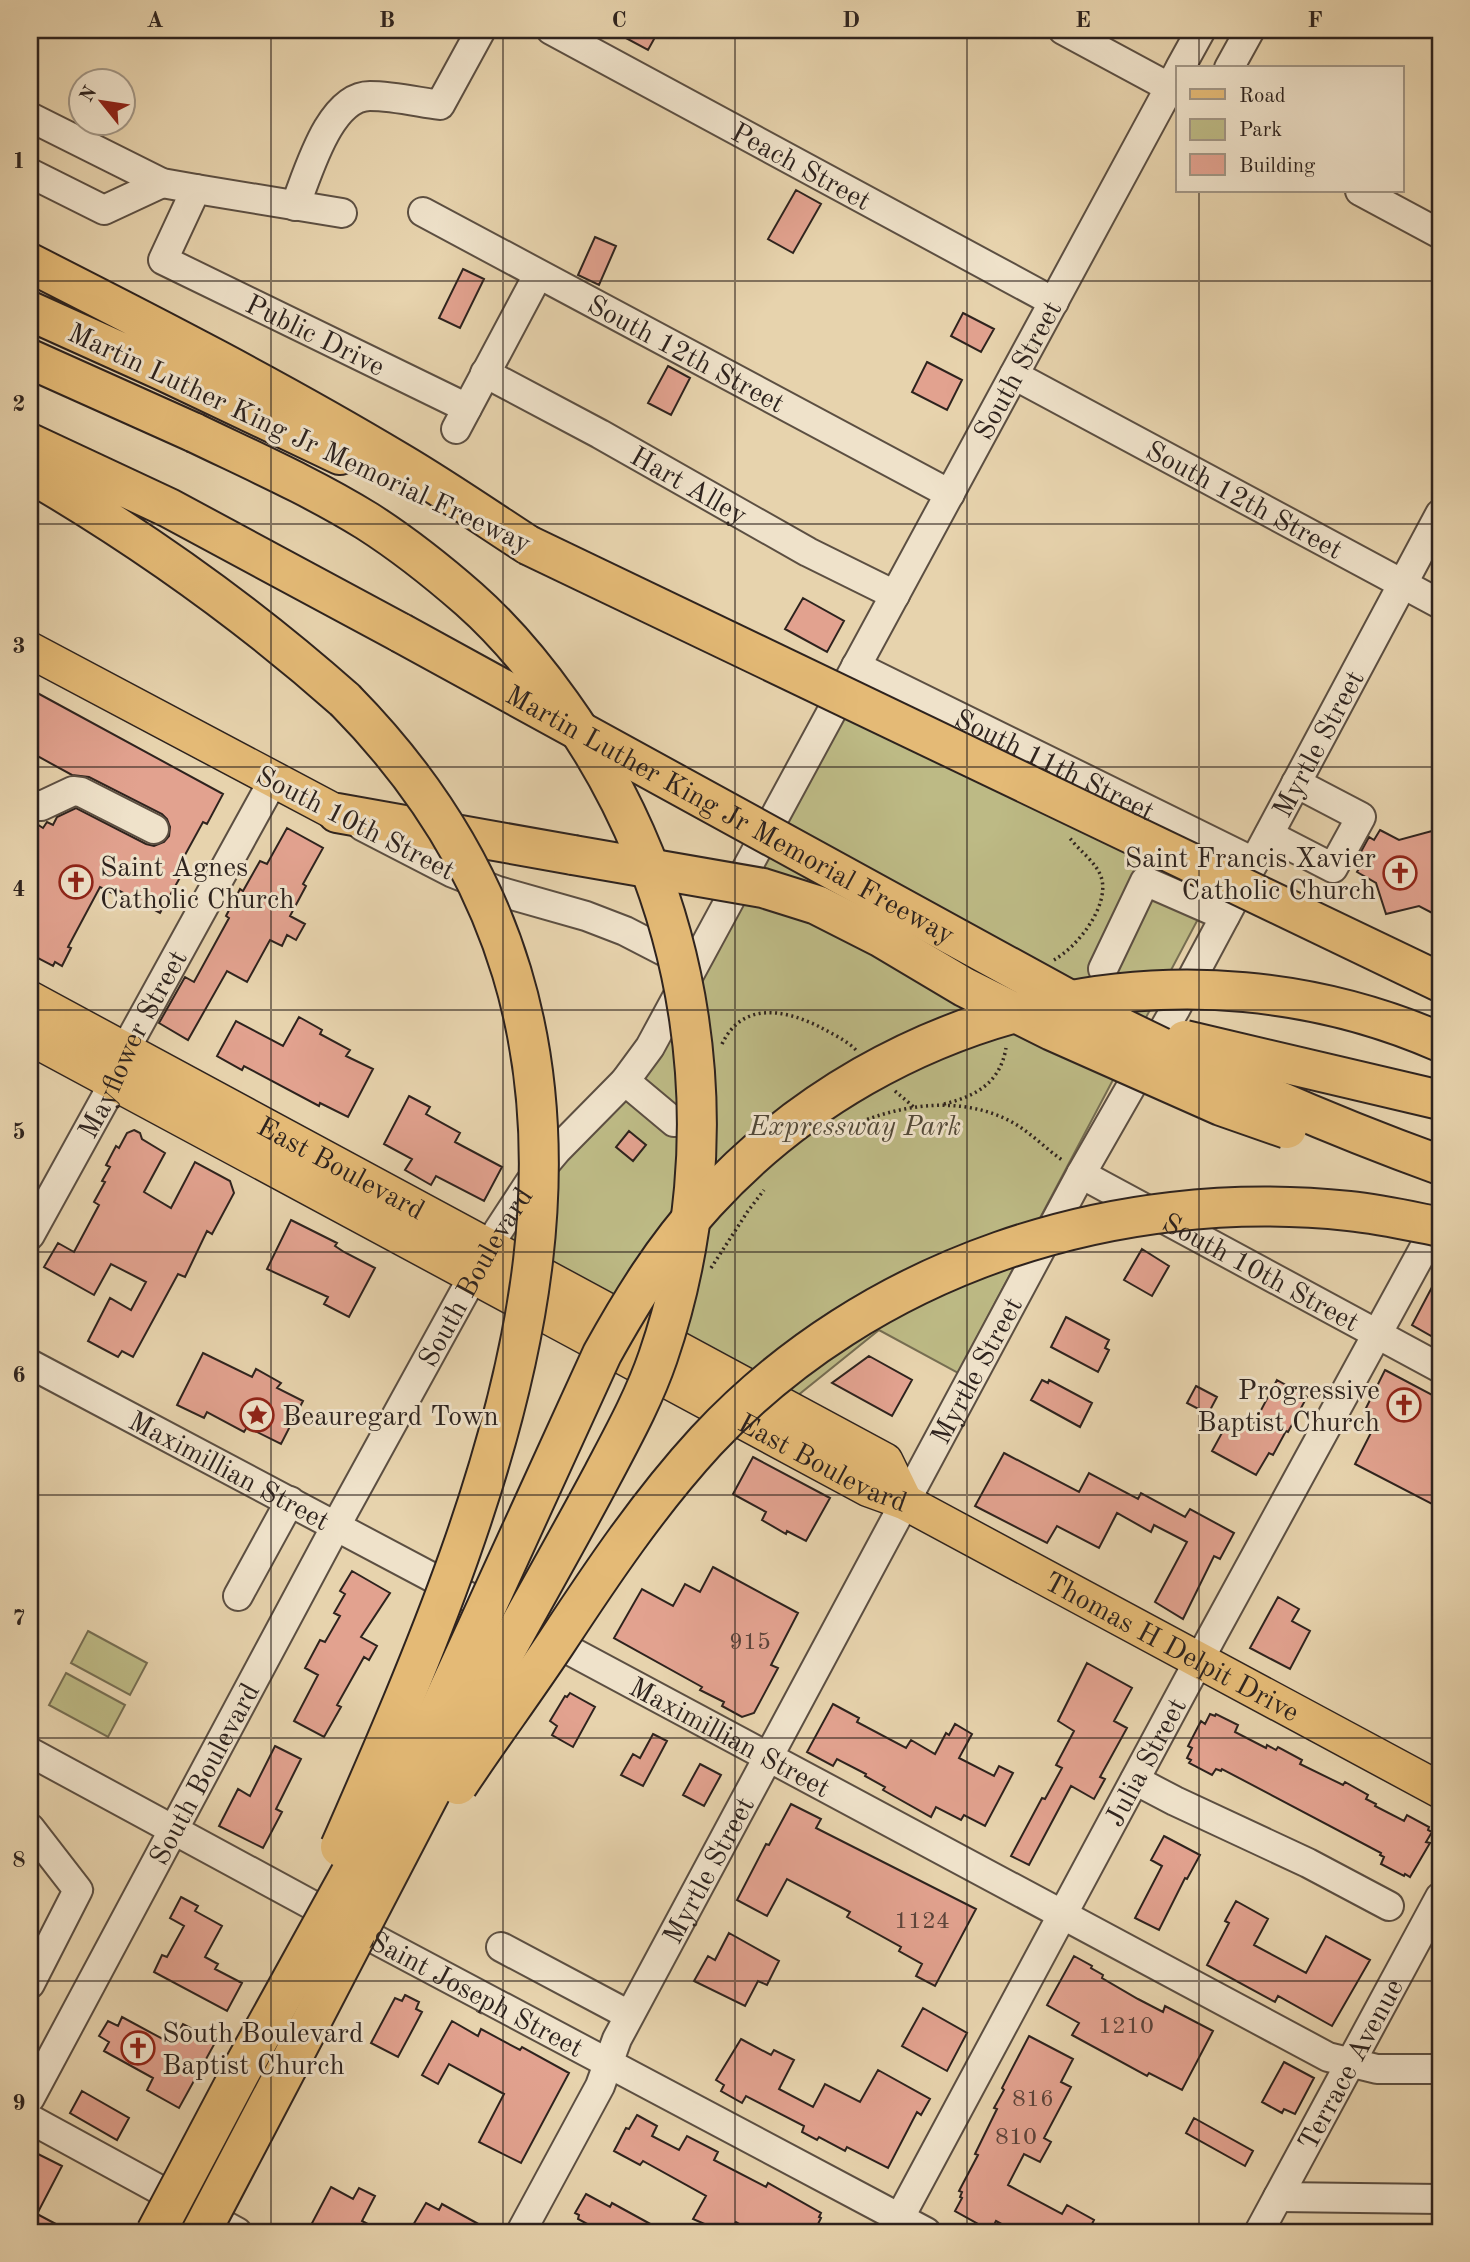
<svg xmlns="http://www.w3.org/2000/svg" width="1470" height="2262" font-family="'Old Standard TT',serif">
	<style>
		.green { fill: #bdba85; stroke: #766e52; stroke-width: 2 }
		.building { fill: #e2a28f; stroke: #2e231e; stroke-width: 2 }
		.lines { fill: none; stroke-linecap: round; stroke-linejoin: round }
		.minor-casing { stroke: #5c4f42; stroke-width: 32 }
		.major-casing { stroke: #2e231e; stroke-width: 38 }
		.highway-casing { stroke: #2e231e; stroke-width: 42 }
		.path { stroke: #2e231e; stroke-width: 3.5; stroke-dasharray: 2 3.5; stroke-linecap: butt }
		.minor { stroke: #efe2ca; stroke-width: 28 }
		.major { stroke: #e4ba76; stroke-width: 35 }
		.highway { stroke: #e4ba76; stroke-width: 38 }
		.highway-bridge-casing { stroke: #2e231e; stroke-width: 42; stroke-linecap: butt }
		.highway-bridge { stroke: #e4ba76; stroke-width: 38 }
		.grid { fill: none; stroke: #2e231e; stroke-width: 2; stroke-opacity: 0.55 }
		.labels { text-anchor: middle; stroke-width: 6; stroke-linejoin: round; paint-order: stroke }
		.number-label { font-size: 24px; fill: #5b433a }
		.street-label { font-size: 28px; fill: #2e231e; stroke: #efe2ca }
		.poi-label { font-size: 28px; fill: #2e231e; stroke: #efe2ca; text-anchor: start }
		.park-label { font-size: 28px; font-style: italic; fill: #524938; stroke: #efe2ca }
		.neatline { fill: none; stroke: #2e231e; stroke-width: 2.5 }
		.grid-label { font-size: 23px; text-anchor: middle; font-weight: bold; fill: #2e231e }
	</style>
	<rect width="100%" height="100%" fill="#e7d3ad"/>
	<filter id="stains"><feTurbulence type="fractalNoise" baseFrequency=".00286" numOctaves="4"/><feColorMatrix values="0 0 0 0 .2 0 0 0 0 .09 0 0 0 0 .02 0 0 0 .5 -.17"/></filter>
	<radialGradient id="worn" r=".72"><stop offset=".6" stop-color="#630" stop-opacity="0"/><stop offset="1" stop-color="#630" stop-opacity=".3"/></radialGradient>
	<!-- green -->
	<path class="green" d="M857 686 1225 868 958 1373 879 1330 792 1400 512 1249 510 1237 530 1201 584 1140 624 1102Z
		M88 1631 147 1663 130 1695 71 1663Z
		M66 1673 125 1705 108 1737 49 1705Z"/>
	<!-- building -->
	<path class="building" d="M611 30H659L648 50Z
		M796 190 821 204 793 253 768 239Z
		M595 237 616 246 599 285 578 275Z
		M463 269 484 279 460 328 439 318Z
		M963 313 994 329 981 352 951 336Z
		M927 362 962 380 947 410 912 392Z
		M668 366 690 378 671 415 648 403Z
		M803 598 844 621 827 652 785 629Z
		M30 689 223 794 207 824 203 822 180 864 186 867 160 913 116 889 114 894 100 887 68 947 71 948 62 966 55 962 53 966 30 954V832L35 823 43 828 47 822 53 825 57 817 76 808 146 844 154 846 164 842 169 836 170 827 167 819 162 814 89 777 72 775 30 752Z
		M287 828 323 848 303 884 306 886 290 916 305 924 296 940 287 935 282 946 270 940 247 982 227 971 188 1040 159 1023 185 977 194 982 229 918 226 916 240 889 243 891 260 861 267 864Z
		M1380 830 1399 840 1432 831 1440 858V917L1419 906 1386 914 1376 883 1357 872 1363 862 1357 859 1369 837 1374 840Z
		M299 1017 322 1030 320 1034 350 1050 346 1056 373 1069 348 1117 320 1103 319 1106 244 1066 242 1070 217 1056 236 1021 283 1046Z
		M409 1096 430 1107 426 1114 460 1133 455 1142 502 1167 484 1201 436 1176 431 1185 405 1170 412 1159 384 1144Z
		M134 1130 140 1133 142 1139 165 1153 144 1192 171 1208 195 1162 230 1181 234 1193 212 1234 207 1231 185 1277 178 1274 133 1357 122 1351 118 1357 88 1341 110 1298 131 1310 146 1282 111 1264 94 1295 44 1267 58 1243 74 1252 99 1205 94 1202 105 1182 102 1181 110 1167 106 1165 116 1146 119 1148 127 1133Z
		M629 1131 646 1145 633 1161 616 1147Z
		M291 1220 337 1243 335 1246 344 1252 375 1268 349 1317 324 1304 328 1297 267 1269Z
		M1142 1249 1169 1266 1152 1296 1124 1280Z
		M1440 1272V1341L1412 1325Z
		M1066 1317 1109 1340 1105 1348 1109 1350 1098 1372 1051 1347Z
		M203 1353 252 1377 256 1369 281 1383 277 1388 303 1401 281 1444 247 1427 244 1432 207 1412 204 1418 177 1405Z
		M869 1356 912 1380 892 1416 832 1383Z
		M1385 1370 1440 1399V1488L1432 1504 1355 1464 1378 1419 1364 1412Z
		M1042 1380 1048 1383 1049 1380 1092 1403 1080 1427 1031 1400Z
		M1277 1380 1307 1397 1288 1432 1286 1431 1273 1455 1269 1453 1256 1475 1212 1451 1229 1420 1250 1431Z
		M1196 1386 1217 1397 1208 1414 1187 1403Z
		M1004 1453 1079 1492 1089 1473 1138 1499 1141 1493 1185 1517 1190 1509 1234 1533 1220 1559 1214 1556 1183 1619 1155 1602 1187 1542 1154 1525 1151 1532 1117 1513 1099 1548 1057 1526 1047 1543 975 1506Z
		M753 1457 830 1498 806 1541 787 1531 786 1534 762 1520 766 1512 733 1494Z
		M713 1567 798 1613 771 1665 778 1668 754 1713 742 1717 722 1706 724 1702 700 1690 702 1687 614 1638 642 1589 673 1606 685 1584 700 1592Z
		M352 1571 390 1593 361 1637 377 1646 369 1660 364 1657 337 1705 341 1707 324 1737 294 1721 318 1675 305 1668 320 1640 325 1642 340 1616 334 1613 345 1594 340 1591Z
		M1278 1597 1299 1609 1292 1621 1310 1631 1290 1669 1250 1648Z
		M1087 1663 1132 1688 1114 1721 1127 1728 1100 1777 1105 1779 1094 1799 1071 1786 1029 1865 1011 1856 1042 1798 1045 1799 1062 1768 1056 1765 1074 1731 1058 1721Z
		M570 1693 595 1707 573 1747 552 1735 557 1726 550 1721 565 1696 567 1697Z
		M833 1704 859 1718 857 1722 906 1748 911 1740 935 1754 946 1733 949 1735 955 1724 972 1734 959 1758 994 1776 999 1766 1013 1773 985 1826 964 1815 961 1820 936 1807 931 1817 883 1790 885 1787 865 1776 866 1774 837 1759 833 1766 807 1752Z
		M1210 1714 1215 1716 1216 1714 1238 1725 1235 1732 1266 1748 1267 1745 1276 1750 1278 1747 1302 1760 1300 1764 1343 1785 1345 1782 1368 1795 1366 1799 1376 1804 1375 1806 1404 1821 1407 1815 1429 1827 1428 1830 1432 1832 1426 1842 1430 1843 1410 1877 1405 1874 1404 1876 1381 1864 1384 1857 1380 1855 1381 1853 1222 1769 1221 1771 1216 1769 1212 1775 1189 1763 1191 1760 1187 1758 1192 1748 1188 1746 1201 1721 1205 1724Z
		M653 1734 667 1741 643 1786 621 1775 633 1754 640 1758Z
		M275 1746 301 1759 276 1809 282 1812 263 1848 219 1826 238 1789 250 1796Z
		M700 1764 721 1775 704 1806 683 1795Z
		M791 1804 821 1819 816 1828 976 1909 935 1986 916 1976 922 1964 899 1951 901 1947 847 1917 850 1912 787 1879 767 1916 737 1900 766 1844 769 1845Z
		M1164 1836 1200 1855 1187 1879 1185 1878 1159 1930 1135 1918 1162 1866 1151 1860Z
		M181 1897 198 1906 195 1911 222 1926 205 1957 218 1964 215 1969 242 1983 227 2011 154 1972 162 1955 167 1957 184 1926 170 1918Z
		M1236 1901 1268 1919 1254 1945 1306 1973 1326 1936 1370 1960 1332 2026 1278 1996 1275 2002 1207 1965 1229 1923 1225 1921Z
		M729 1933 779 1961 767 1985 758 1981 745 2006 694 1981 708 1956 715 1960Z
		M1074 1956 1092 1966 1091 1968 1103 1975 1102 1978 1138 1999 1163 2012 1165 2006 1213 2031 1182 2090 1149 2073 1147 2076 1072 2035 1079 2023 1047 2005Z
		M405 1995 419 2002 416 2009 422 2012 398 2057 371 2043 395 1998 402 2001Z
		M923 2008 967 2033 947 2071 902 2046Z
		M122 2017 172 2044 183 2024 216 2041 179 2108 147 2090 153 2078 104 2051 109 2042 99 2036 108 2021 118 2026Z
		M452 2021 478 2036 481 2029 520 2050 522 2047 569 2073 521 2163 479 2142 504 2094 449 2064 438 2084 422 2075Z
		M1029 2036 1073 2059 1061 2082 1071 2087 1044 2138 1051 2142 1040 2162 1024 2154 1008 2185 1062 2214 1067 2205 1094 2220 1088 2232H1016L996 2221 991 2231 955 2211 962 2198 960 2197 962 2192 959 2191 978 2155 975 2154 997 2109 994 2108 1004 2090 1002 2088Z
		M741 2039 771 2055 774 2050 794 2060 779 2089 813 2107 825 2084 860 2102 878 2070 930 2099 921 2115 917 2112 888 2168 847 2147 845 2151 819 2137 817 2140 802 2132 804 2126 746 2096 742 2103 721 2091 724 2085 716 2080Z
		M1284 2062 1314 2078 1295 2114 1284 2109 1282 2113 1262 2102Z
		M82 2091 129 2118 117 2140 70 2113Z
		M637 2115 657 2126 652 2136 679 2150 687 2136 718 2152 714 2160 766 2187 768 2183 821 2213 819 2217 821 2218 814 2232H754L736 2222 730 2232H723L693 2219 706 2196 643 2161 640 2165 614 2151 626 2128 629 2129Z
		M1194 2118 1253 2151 1245 2166 1186 2133Z
		M38 2154 62 2166 37 2214 71 2232H30V2169Z
		M331 2187 353 2199 359 2188 375 2196 362 2221 383 2232H320L310 2227Z
		M586 2194 610 2207 612 2203 665 2232H602L578 2219 579 2215 575 2213Z
		M426 2203 439 2210 442 2204 493 2232H409Z"/>
	<g class="lines">
		<defs>
			<g id="minor">
				<path id="s1" d="M551 30 1054 302"/>
				<path d="M1063 30 1178 92"/>
				<path d="M1180 68 1201 30"/>
				<path d="M1229 68 1250 30"/>
				<path d="M30 117 162 183 196 189"/>
				<path d="M30 173 104 210 162 183"/>
				<path d="M1360 191 1440 234"/>
				<path d="M295 206C308 174 329 96 370 96 393 96 418 102 440 105L481 30"/>
				<path id="s2" d="M423 212 950 494"/>
				<path id="s3" d="M342 213 196 189 163 260 467 408"/>
				<path id="s4" d="M485 373 600 434 808 552 895 595"/>
				<path id="s5" d="M1014 375 1440 604"/>
				<path d="M456 429 538 275"/>
				<path id="s6" d="M856 666 1254 862"/>
				<path d="M30 803 41 806 73 791 81 792 154 829"/>
				<path d="M362 826 453 873 498 891 586 916 625 931 687 963"/>
				<path d="M1269 835 1333 868 1361 817 1296 783"/>
				<path d="M1103 969 1145 881 1225 916"/>
				<path d="M625 1081 674 1122"/>
				<path id="s7" d="M1081 1174 1440 1368"/>
				<path id="s8" d="M30 1235 105 1099 132 1037 274 779"/>
				<path id="s9" d="M30 1364 503 1615"/>
				<path d="M238 1596 290 1501"/>
				<path id="s10" d="M539 1634 1328 2057 1377 2069H1440"/>
				<path id="s11" d="M30 1752 382 1943 926 2232"/>
				<path d="M1135 1780 1175 1801 1308 1863 1389 1906"/>
				<path d="M30 1828 78 1890 30 1984"/>
				<path d="M501 1947 629 2015"/>
				<path id="s12" d="M30 2098 344 1511 498 1231 530 1182 557 1150 625 1081 650 1047 1178 72"/>
				<path d="M30 2119 237 2232"/>
				<path d="M1278 2197 1440 2199"/>
				<path id="s13" d="M521 2232 600 2086 617 2039 1081 1174 1176 1008 1440 514"/>
				<path id="s14" d="M892 2232 1212 1636 1440 1219"/>
				<path id="s15" d="M1259 2232 1440 1897"/>
			</g>
			<g id="major">
				<path d="M30 650 337 813"/>
				<path id="s16" d="M30 999 885 1461 905 1502"/>
				<path id="s17" d="M30 1037 869 1489 905 1502 1440 1790"/>
			</g>
			<path id="highway" d="M30 263C154 326 279 390 399 462 443 488 485 517 528 545
				M30 311 163 371 340 455
				M30 359 195 433
				M30 443 169 508 401 633
				M30 473C143 539 247 613 345 700
				M337 813 573 855"/>
		</defs>
		<!-- minor casing -->
		<use href="#minor" class="minor-casing"/>
		<!-- major casing -->
		<use href="#major" class="major-casing"/>
		<!-- highway casing -->
		<use href="#highway" class="highway-casing"/>
		<!-- path -->
		<path class="path" d="M1054 960C1077 947 1108 908 1102 880 1098 863 1079 851 1069 837
			M722 1044C742 1002 783 1009 818 1026 831 1033 846 1040 856 1050
			M895 1091 915 1108
			M944 1104C976 1096 1000 1083 1006 1048
			M832 1135C885 1107 954 1092 1010 1121 1029 1131 1045 1148 1062 1160
			M711 1268 748 1211 764 1190"/>
		<!-- minor -->
		<use href="#minor" class="minor"/>
		<!-- major -->
		<use href="#major" class="major"/>
		<!-- highway -->
		<use href="#highway" class="highway"/>
		<defs>
			<g id="highway-bridge">
				<path d="M195 433C253 461 312 487 367 521 403 544 437 571 469 599 504 630 534 666 561 704 697 893 734 1136 658 1357 644 1398 623 1436 603 1474 561 1553 516 1630 474 1709 383 1884 293 2058 201 2232"/>
				<path d="M528 545 1440 982"/>
				<path id="s18" d="M401 633 1108 1021C1216 1075 1326 1124 1440 1165"/>
				<path d="M573 855 763 888 817 905 880 937 964 987 1052 1031 1221 1106 1287 1129"/>
				<path d="M1185 1040 1440 1100"/>
				<path d="M458 1785C490 1737 524 1691 556 1643 602 1573 649 1503 706 1441 869 1266 1114 1186 1349 1211 1380 1214 1410 1221 1440 1227"/>
				<path d="M340 1847C507 1467 686 1046 345 700"/>
				<path d="M156 2232 240 2073 434 1722 602 1354C632 1300 664 1248 706 1202 891 1000 1187 932 1440 1042"/>
			</g>
		</defs>
		<!-- highway-bridge casing -->
		<use href="#highway-bridge" class="highway-bridge-casing"/>
		<!-- highway-bridge -->
		<use href="#highway-bridge" class="highway-bridge"/>
	</g>
	<!-- grid -->
	<path class="grid" d="M271 30V2232M503 30V2232M735 30V2232M967 30V2232M1199 30V68M1199 191V2232M30 281H1440M30 524H1440M30 767H1440M30 1010H1440M30 1252H1440M30 1495H1440M30 1738H1440M30 1981H1440"/>
	<!-- icons -->
	<defs>
		<symbol id="church-ring" viewBox="-11 -11 22 22"><circle r="9.5" fill="#efe2ca" stroke="#8f2418" stroke-width="1.5"/><path d="M-1.2-6h2.4v3.5h3.3v2.4h-3.3V6h-2.4V-.1h-3.3v-2.4h3.3Z" fill="#8f2418"/></symbol>
		<symbol id="sight-ring" viewBox="-11 -11 22 22"><circle r="9.5" fill="#efe2ca" stroke="#8f2418" stroke-width="1.5"/><path d="M0-6L1.8-2.2L6-1.7L2.9 1.2L3.7 5.4L0 3.3L-3.7 5.4L-2.9 1.2L-6-1.7L-1.8-2.2Z" fill="#8f2418"/></symbol>
	</defs>
	<g fill-rule="evenodd">
		<use href="#church-ring" x="1381" y="854" width="38" height="38"/>
		<use href="#church-ring" x="57" y="863" width="38" height="38"/>
		<use href="#church-ring" x="1385" y="1386" width="38" height="38"/>
		<use href="#sight-ring" x="238" y="1396" width="38" height="38"/>
		<use href="#church-ring" x="119" y="2029" width="38" height="38"/>
	</g>
	<g class="labels">
		<!-- number labels -->
		<g class="number-label">
			<text x="750" y="1649">915</text>
			<text x="922" y="1928">1124</text>
			<text x="1126" y="2033">1210</text>
			<text x="1033" y="2106">816</text>
			<text x="1016" y="2144">810</text>
		</g>
		<!-- street labels -->
		<g class="street-label">
			<text dy="10" stroke="none"><textPath href="#s1" startOffset="285">Peach Street</textPath></text>
			<text dy="10" stroke="none"><textPath href="#s3" startOffset="396">Public Drive</textPath></text>
			<text dy="10" stroke="none"><textPath href="#s2" startOffset="299">South 12th Street</textPath></text>
			<text dy="10" stroke="none"><textPath href="#s12" startOffset="1995">South Street</textPath></text>
			<text transform="translate(300 437) rotate(25)" y="10">Martin Luther King Jr Memorial Freeway</text>
			<text dy="10" stroke="none"><textPath href="#s4" startOffset="233">Hart Alley</textPath></text>
			<text dy="10" stroke="none"><textPath href="#s5" startOffset="262">South 12th Street</textPath></text>
			<text dy="10" stroke="none"><textPath href="#s13" startOffset="1689">Myrtle Street</textPath></text>
			<text dy="10" stroke="none"><textPath href="#s6" startOffset="222">South 11th Street</textPath></text>
			<text dy="10" stroke="none"><textPath href="#s18" startOffset="376">Martin Luther King Jr Memorial Freeway</textPath></text>
			<text transform="translate(356 822) rotate(27)" y="10">South 10th Street</text>
			<text dy="10" stroke="none"><textPath href="#s8" startOffset="217">Mayflower Street</textPath></text>
			<text dy="10" stroke="none"><textPath href="#s16" startOffset="354">East Boulevard</textPath></text>
			<text dy="10" stroke="none"><textPath href="#s7" startOffset="205">South 10th Street</textPath></text>
			<text dy="10" stroke="none"><textPath href="#s12" startOffset="934">South Boulevard</textPath></text>
			<text dy="10" stroke="none"><textPath href="#s13" startOffset="975">Myrtle Street</textPath></text>
			<text dy="10" stroke="none"><textPath href="#s17" startOffset="900">East Boulevard</textPath></text>
			<text dy="10" stroke="none"><textPath href="#s9" startOffset="226">Maximillian Street</textPath></text>
			<text dy="10" stroke="none"><textPath href="#s17" startOffset="1295">Thomas H Delpit Drive</textPath></text>
			<text dy="10" stroke="none"><textPath href="#s10" startOffset="217">Maximillian Street</textPath></text>
			<text dy="10" stroke="none"><textPath href="#s14" startOffset="534">Julia Street</textPath></text>
			<text dy="10" stroke="none"><textPath href="#s12" startOffset="368">South Boulevard</textPath></text>
			<text dy="10" stroke="none"><textPath href="#s13" startOffset="408">Myrtle Street</textPath></text>
			<text dy="10" stroke="none"><textPath href="#s11" startOffset="508">Saint Joseph Street</textPath></text>
			<text dy="10" stroke="none"><textPath href="#s15" startOffset="191">Terrace Avenue</textPath></text>
		</g>
		<!-- poi labels -->
		<g class="poi-label">
			<text x="1376" y="867" text-anchor="end">Saint Francis Xavier<tspan x="1376" dy="32">Catholic Church</tspan></text>
			<text x="100" y="876">Saint Agnes<tspan x="100" dy="32">Catholic Church</tspan></text>
			<text x="1380" y="1399" text-anchor="end">Progressive<tspan x="1380" dy="32">Baptist Church</tspan></text>
			<text x="282" y="1425">Beauregard Town</text>
			<text x="162" y="2042">South Boulevard<tspan x="162" dy="32">Baptist Church</tspan></text>
		</g>
		<!-- park labels -->
		<g class="park-label">
			<text x="855" y="1135">Expressway Park</text>
		</g>
	</g>
	<!-- margin -->
	<rect width="1470" height="2262" fill="none" stroke="#e7d3ad" stroke-width="77"/>
	<!-- legend -->
	<rect x="1176" y="66" width="228" height="126" fill="#efe2ca" stroke="#a29685" stroke-width="2"/>
	<rect x="1190" y="89" width="35" height="10" fill="#e4ba76" stroke="#a29685" stroke-width="2"/>
	<text x="1239" y="102" font-size="21" fill="#2e231e">Road</text>
	<rect x="1190" y="119" width="35" height="21" fill="#bdba85" stroke="#a29685" stroke-width="2"/>
	<text x="1239" y="136" font-size="21" fill="#2e231e">Park</text>
	<rect x="1190" y="154" width="35" height="21" fill="#e2a28f" stroke="#a29685" stroke-width="2"/>
	<text x="1239" y="172" font-size="21" fill="#2e231e">Building</text>
	<!-- north arrow -->
	<g transform="translate(102 102) rotate(300)"><circle r="33" fill="#efe2ca" stroke="#a29685" stroke-width="2"/>
	<path d="M0-5L12 26L0 18L-12 26Z" fill="#8f2418"/>
	<text y="-10" font-size="19" font-weight="bold" text-anchor="middle" fill="#2e231e">N</text>
	</g>
	<rect x="38" y="38" width="1394" height="2186" class="neatline"/>
	<g class="grid-label">
		<text x="155" y="27">A</text>
		<text x="387" y="27">B</text>
		<text x="619" y="27">C</text>
		<text x="851" y="27">D</text>
		<text x="1083" y="27">E</text>
		<text x="1315" y="27">F</text>
		<text x="19" y="168">1</text>
		<text x="19" y="411">2</text>
		<text x="19" y="653">3</text>
		<text x="19" y="896">4</text>
		<text x="19" y="1139">5</text>
		<text x="19" y="1382">6</text>
		<text x="19" y="1625">7</text>
		<text x="19" y="1867">8</text>
		<text x="19" y="2110">9</text>
	</g>
	<rect width="100%" height="100%" filter="url(#stains)"/>
	<rect width="100%" height="100%" fill="url(#worn)"/>
</svg>
